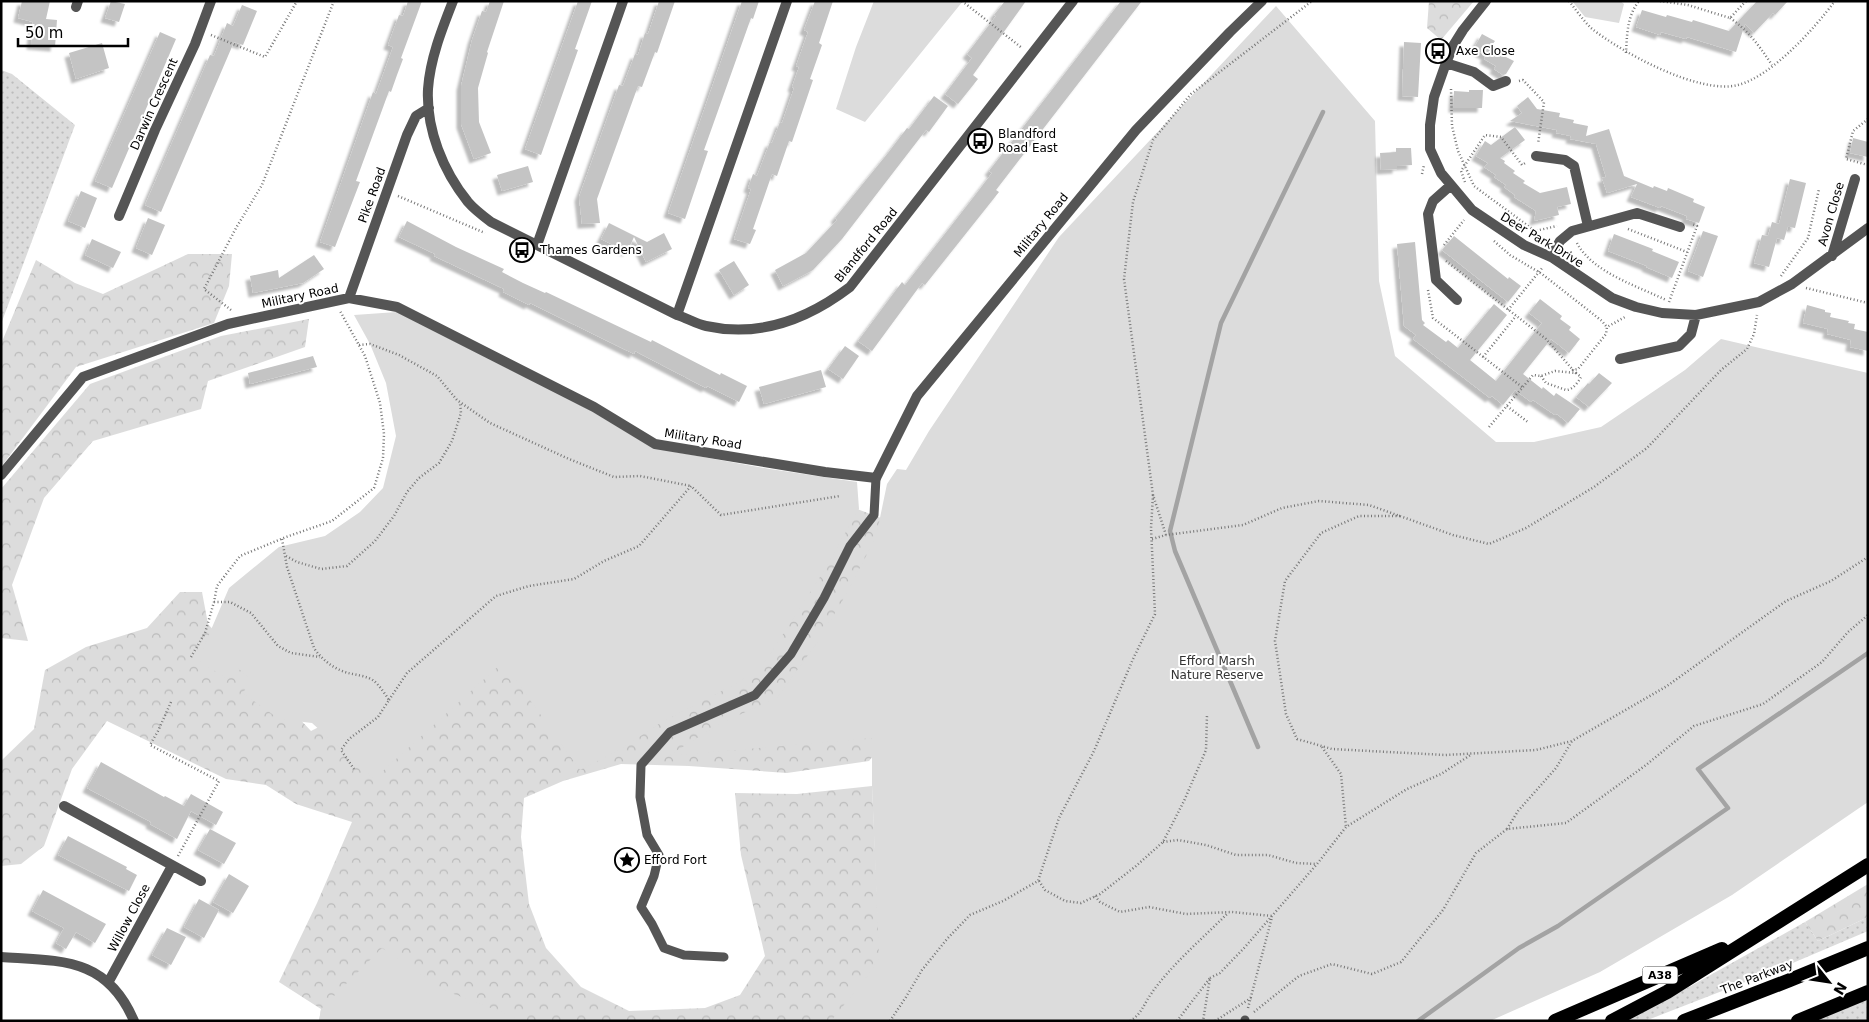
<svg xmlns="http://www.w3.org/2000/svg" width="1869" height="1022" font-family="'DejaVu Sans',sans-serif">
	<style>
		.grass { fill: url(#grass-dots) }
		.forest { fill: url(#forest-crowns) }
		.green { fill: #dcdcdc }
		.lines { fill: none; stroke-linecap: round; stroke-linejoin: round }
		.stream { stroke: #a3a3a3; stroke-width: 4.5 }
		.building { fill: #c4c4c4; filter: url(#shadow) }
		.path { stroke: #777; stroke-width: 2.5; stroke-dasharray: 1 2.5; stroke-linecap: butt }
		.service { stroke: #555; stroke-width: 9 }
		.minor { stroke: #555; stroke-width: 10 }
		.trunk { stroke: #000; stroke-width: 14 }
		.labels { text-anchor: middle; stroke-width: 4; stroke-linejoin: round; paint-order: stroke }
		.shield { fill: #fff; stroke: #4c4c4c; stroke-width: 1 }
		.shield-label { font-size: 11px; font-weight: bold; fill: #000 }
		.poi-label { font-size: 12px; fill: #000; stroke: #fff; text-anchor: start }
		.street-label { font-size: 12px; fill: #000; stroke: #fff }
		.park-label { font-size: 12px; fill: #333; stroke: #fff }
	</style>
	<defs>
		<pattern id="grass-dots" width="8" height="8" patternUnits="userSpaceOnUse" patternTransform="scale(1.25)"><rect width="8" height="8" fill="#dcdcdc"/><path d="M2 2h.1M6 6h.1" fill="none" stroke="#bbb" stroke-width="1.8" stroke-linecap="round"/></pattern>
		<pattern id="forest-crowns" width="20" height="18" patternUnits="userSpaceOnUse" patternTransform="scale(1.25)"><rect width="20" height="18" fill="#dcdcdc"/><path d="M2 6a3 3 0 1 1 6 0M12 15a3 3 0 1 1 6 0" fill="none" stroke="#bbb"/></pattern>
		<filter id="shadow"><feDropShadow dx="-4.5" dy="4.5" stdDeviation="1" flood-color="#0004"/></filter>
	</defs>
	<rect width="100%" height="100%" fill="#fff"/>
	<!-- grass -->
	<path class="grass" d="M1 70 12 74 75 125 1 324Z
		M1868 917V931L1781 968 1645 1021H1623L1689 987 1805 922 1818 941Z
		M1868 995V1021H1806Z"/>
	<!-- forest -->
	<path class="forest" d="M1429 1H1474L1441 40 1427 28Z
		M188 254H232L229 286 214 323 76 367 1 467V344L36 260 75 283 103 294Z
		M309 319 305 347 208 381 201 409 93 441 44 498 12 585 28 641 1 638V489L90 384 221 336Z
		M812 492 889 521V737L869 761 787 773 689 766 621 764 563 781 524 798 521 837 529 904 546 948 581 987 629 1011 705 1008 740 995 765 956 741 855 735 793 797 794 872 786 880 958 874 1021H319L321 1009 279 982 317 903 352 822 296 804 266 785 226 779 107 721 72 769 44 846 21 864 1 866V761L34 729 45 670 86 647 147 628 180 592H202L208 624 242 662 263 680 311 731 362 705Z
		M1868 884V917L1818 941 1805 922Z"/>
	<!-- green -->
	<path class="green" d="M874 1H963L865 122 836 109 856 47Z
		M1572 1H1620L1624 4 1619 23 1585 17Z
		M1276 6 1375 121 1379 281 1395 356 1496 442H1534L1601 427 1685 370 1721 339 1868 373V802L1732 895 1600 972 1490 1021H831L869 974 879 958 872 786V738L668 756 721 723 777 698 816 644 844 598 876 537 887 484 897 469 906 470 929 431 1059 237Z
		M397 312 588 409 653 448 770 469 857 482 859 509 820 577 767 659 741 681 662 722 619 750 580 770 503 662 374 779 312 723 279 719 243 693 251 679 235 666 227 679 198 660 229 588 279 547 325 536 360 512 383 488 396 436 386 383 370 344 354 315Z
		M382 948 446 991 525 1021H319L321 1009Z"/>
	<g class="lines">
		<!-- stream -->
		<path class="stream" d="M1258 747 1175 551 1170 531 1221 323 1323 112
			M1418 1021 1519 948 1558 926 1728 808 1698 769 1868 653"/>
	</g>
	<!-- building -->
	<path class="building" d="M22 1H50L46 19 57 20 55 47 31 45 33 22 18 18Z
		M111 1 125 4 119 22 105 18Z
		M408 1H422L401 58 403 59 397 75 391 92 389 91 356 181 360 182 335 247 320 242 373 92 376 94 393 47 388 45 399 15 403 16Z
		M490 1H504L487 52 488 53 478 88 479 122 491 153 474 159 461 124V86L472 40 482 11 486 12Z
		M578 1H592L575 49 578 50 541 155 525 149Z
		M659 1H675L657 53 655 52 642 87 638 86 597 199 600 223 582 224 579 197 619 85 623 86 635 54 638 55 645 33 648 34Z
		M742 1H759L753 19 751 18 704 150 708 151 685 219 668 213Z
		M815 1H833L819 43 822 45 810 79 813 80 792 142 789 141 777 176 772 174 753 229 756 230 750 244 734 239 751 189 748 188 753 174 757 176 770 142 772 143 780 122 782 123 794 88 792 87 799 67 796 66 808 32 804 30Z
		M1005 1H1026L973 75 978 79 958 104 945 94 972 58 967 54 996 16 994 15Z
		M1121 1H1142L996 190 999 192 925 285 922 283 872 351 858 341 902 282 905 285 976 194 992 173 989 171Z
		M1757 1H1788L1775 15 1773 13 1754 33 1745 24 1736 52 1687 37 1686 39 1661 32 1660 35 1636 27 1642 10 1666 17 1667 15 1692 22 1693 20 1729 31Z
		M242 5 257 11 243 45 234 42 161 212 145 205 210 55 214 56 227 23 233 26Z
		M160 32 176 39 112 188 95 181Z
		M1482 34 1495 41 1492 45 1504 52 1502 55 1514 61 1506 74 1503 75 1494 69 1496 66 1484 59 1486 56 1474 48Z
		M1404 42 1421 43 1418 97 1402 96Z
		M102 43 109 68 76 79 69 53Z
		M1469 90H1483L1482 108H1453L1454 91 1469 92Z
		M934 96 948 106 929 132 926 130 842 239 813 270 783 286 775 270 806 253 837 220 835 218 888 153 907 128 909 129Z
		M1528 97 1537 109 1560 113 1559 117 1574 120 1573 123 1588 126 1586 136 1609 129 1624 176 1653 188 1654 186 1667 191 1668 188 1694 199 1693 202 1705 207 1699 223 1686 219 1687 216 1661 206 1660 208 1631 197 1637 184 1607 193 1602 178 1606 177 1596 144 1570 139 1571 136 1556 133 1557 130 1510 121 1522 113 1517 106Z
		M1515 127 1525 140 1500 158 1505 161 1504 163 1515 171 1513 173 1525 181 1523 183 1540 193 1567 187 1571 204 1557 207 1559 215 1534 221 1536 211 1514 197 1515 195 1504 187 1506 185 1494 177 1496 175 1484 167 1488 163 1476 156 1485 141 1491 145Z
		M1853 138 1868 142V157L1850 153Z
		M1396 148H1411L1412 165 1397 166V169L1381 170 1380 153 1396 152Z
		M528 166 533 182 502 191 497 175Z
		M1790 179 1806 183 1795 228 1785 226H1788L1784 240 1777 238 1769 267 1754 263 1762 235 1768 236 1772 222 1779 224Z
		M81 191 97 198 85 228 68 221Z
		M148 218 165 225 152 255 136 248Z
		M407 221 456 247 504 269 502 272 523 283 545 293 546 292 651 342 652 340 720 375 721 373 747 386 739 402 707 386 706 388 635 351 634 354 530 303 529 305 503 292 504 289 434 256 435 254 399 237Z
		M609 223 647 242 664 233 672 249 646 262 634 237 627 252 601 239Z
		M1703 231 1718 236 1703 277 1688 271Z
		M1614 234 1653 249 1652 251 1679 262 1672 278 1646 267 1647 266 1608 251Z
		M1454 236 1508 279 1509 277 1521 286 1508 302 1442 250Z
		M92 239 121 252 113 268 85 255Z
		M1415 242 1422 320 1425 323 1423 325 1446 342 1448 340 1458 348 1494 304 1507 315 1470 360 1496 381 1542 323 1529 313 1540 299 1562 316 1560 319 1571 327 1569 330 1580 339 1569 353 1551 339 1523 374 1542 389 1543 387 1554 396 1556 393 1580 409 1568 423 1557 414 1555 415 1533 400 1531 402 1515 390 1503 405 1492 396 1490 398 1413 339 1416 335 1404 326 1397 244Z
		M314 255 324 269 303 283 253 293 250 276 278 270 279 278Z
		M734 261 749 285 734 295 719 270Z
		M1807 305 1825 310V312L1831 313 1830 317 1849 321 1848 323 1855 324 1854 329 1868 332V351L1850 347 1851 340 1827 334 1828 329 1803 323Z
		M845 346 859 356 843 379 828 369Z
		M313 356 317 367 250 384 248 373Z
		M821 370 826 387 764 404 759 387Z
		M1599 373 1612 383 1589 407 1576 397 1588 383 1589 384Z
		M101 762 164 797 165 796 184 806 191 794 223 812 216 825 191 811 177 839 150 824 151 822 87 788Z
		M210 829 236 843 224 864 198 850Z
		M68 836 127 867 126 869 137 875 129 891 58 855Z
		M229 874 249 886 233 913 213 902Z
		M43 890 106 924 95 943 76 932 66 949 56 943 64 928 32 911Z
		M199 899 219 910 204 938 184 927Z
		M167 928 186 937 171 965 152 955Z"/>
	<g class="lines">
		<!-- path -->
		<path class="path" d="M962 1 1022 48
			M1569 1C1576 10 1583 20 1591 28 1621 52 1699 95 1738 85 1772 76 1814 29 1835 1
			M1660 1 1688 5 1730 18 1746 1
			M1730 18C1749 31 1760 47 1772 65
			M211 35 265 57 297 1
			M1626 53C1627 35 1627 16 1639 1
			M1519 81 1523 80 1544 102 1538 144
			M1451 89 1452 126 1458 151 1474 186 1535 231 1557 226
			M1868 119 1853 131 1846 159 1868 165
			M1422 174 1424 165
			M1465 182 1461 171 1485 135 1501 137 1522 165 1527 162
			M398 196 485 233
			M1628 229 1687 252
			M1494 241 1510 255 1542 274 1602 321 1606 326
			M1577 243C1592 272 1637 286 1666 300
			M1444 245 1464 220
			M1446 261 1546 339 1573 370
			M1781 276 1808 238 1819 189
			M1806 288 1868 303
			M1428 290 1433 318 1522 387
			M1669 302 1697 226 1692 224
			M231 310 204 289 236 228 262 185 334 1
			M1508 310 1543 267
			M359 345 370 344 399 355 437 376 457 400 490 423 569 459 614 477 640 476 691 486
			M1483 357 1516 316
			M1541 376 1546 383 1566 390C1573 390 1578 382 1581 377L1576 373
			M1507 406 1529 423
			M1489 427 1533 375 1541 376 1555 371 1576 373 1573 370 1578 369 1606 334 1607 327 1625 317
			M1400 516H1359L1321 533 1285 581 1275 641 1286 714 1297 739 1332 749 1445 755 1536 750 1572 741 1667 686 1786 601 1831 581 1868 557
			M1166 535 1153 495 1124 279 1133 202 1153 140 1191 94 1312 1
			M282 539 287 567 314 648C322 660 334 669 348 673 356 675 368 676 374 681 380 686 385 694 389 700L378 717 349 739 341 750 354 769
			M1152 539 1166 535 1243 525 1282 508 1319 501 1369 505 1453 535 1489 544 1526 528 1594 487 1647 448 1721 370 1747 349 1754 334 1757 315
			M286 556 297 562 321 569 347 566 375 541 394 516 407 492 419 478 439 463 452 441 461 413 460 403
			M214 602H230L251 613 278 646 291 653 320 657
			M191 657 205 633 214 602 217 586 240 556 286 537 332 521 374 488 383 458 384 434 380 403 365 356 340 311
			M389 700 407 673 496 596 529 586 574 579 604 561 639 546 691 486 721 515 840 496
			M171 702 158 731 150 745 219 781
			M1322 747 1341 774 1346 827
			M1507 829 1518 811 1556 768 1572 741
			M1163 842 1178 840 1206 845 1236 855H1268L1296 863 1317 864
			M178 856 219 781
			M1039 881 1045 890 1065 901 1081 903 1100 894 1136 866 1163 842 1184 801 1206 750 1207 715
			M1095 896 1100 902 1120 912 1149 907 1186 914 1232 912 1272 916
			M1210 978 1220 973 1245 947 1317 864 1346 827 1407 789 1441 774 1472 754
			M1248 1008 1272 917
			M1254 1012 1299 976 1332 964 1372 974 1401 962 1443 910 1476 853 1507 829 1566 823 1646 765 1694 726 1763 704 1822 662 1848 632 1868 615
			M890 1021 906 997 922 970 947 939 970 915 1003 901 1038 881 1059 818 1094 751 1133 659 1155 614 1151 528 1153 495
			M1130 1021C1141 1015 1144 1004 1151 994 1170 966 1204 937 1228 913
			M1177 1021 1210 978 1203 1021
			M1215 1021 1251 998"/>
		<!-- service -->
		<path class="service" d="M724 957 684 955 664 948 652 924 641 907 654 876 659 855 647 835 640 797 641 765 670 732 755 695 791 654 824 598 850 546 874 515 876 478
			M1245 1021V1020"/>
		<!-- minor -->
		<path class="minor" d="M453 1C442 29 430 59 428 89 426 129 443 171 468 202 474 209 483 216 491 222L677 315C687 318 696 324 706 326 760 338 808 319 850 287L1073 1
			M1486 1 1463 30 1453 46 1446 63 1434 97 1430 125V149L1441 173 1472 210 1524 245 1553 258 1612 298 1636 307 1662 313 1696 315 1759 302 1792 284 1868 228
			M76 7 78 1
			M1446 63 1474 72 1493 86 1506 81
			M1536 156 1565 160 1574 166 1588 226
			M1451 185 1433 201 1428 214 1436 280 1457 300
			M119 216 155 130 195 44 211 1
			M537 245 623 1
			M1832 256 1855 179
			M1551 257 1560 241 1572 231 1637 213 1680 227
			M349 298 407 135 416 116 429 108
			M677 315 787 1
			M1620 359 1679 346 1691 334 1696 315
			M1 475 83 377 228 324 349 298 397 307 594 407 655 444 825 472 876 478 917 396 1136 130 1230 32 1262 1
			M64 806 201 881
			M1 957C61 961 107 957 134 1021
			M109 981 172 866"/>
		<!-- trunk -->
		<path class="trunk" d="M1555 1021 1722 949
			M1612 1021 1667 992 1868 865
			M1684 1021 1790 980 1868 948
			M1798 1021 1868 992"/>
	</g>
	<!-- icons -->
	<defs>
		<symbol id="bus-ring" viewBox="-11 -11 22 22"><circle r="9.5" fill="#fff" stroke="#000" stroke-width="1.5"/><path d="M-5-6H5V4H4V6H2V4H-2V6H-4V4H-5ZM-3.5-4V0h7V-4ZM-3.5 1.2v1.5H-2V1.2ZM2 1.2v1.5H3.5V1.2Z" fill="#000"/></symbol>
		<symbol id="sight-ring" viewBox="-11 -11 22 22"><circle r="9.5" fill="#fff" stroke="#000" stroke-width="1.5"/><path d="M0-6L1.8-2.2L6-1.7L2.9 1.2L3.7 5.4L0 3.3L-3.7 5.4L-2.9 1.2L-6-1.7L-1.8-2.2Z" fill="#000"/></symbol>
	</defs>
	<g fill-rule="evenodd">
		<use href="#bus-ring" x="1424" y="37" width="28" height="28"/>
		<use href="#bus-ring" x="966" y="127" width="28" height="28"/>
		<use href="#bus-ring" x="508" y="236" width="28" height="28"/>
		<use href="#sight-ring" x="613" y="846" width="28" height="28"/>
	</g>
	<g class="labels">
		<!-- shield labels -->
		<rect class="shield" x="1642.5" y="966.5" width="35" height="17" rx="4"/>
		<g class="shield-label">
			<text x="1660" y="979">A38</text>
		</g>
		<!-- poi labels -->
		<g class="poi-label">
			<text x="1456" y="55">Axe Close</text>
			<text x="998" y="138">Blandford<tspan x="998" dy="14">Road East</tspan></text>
			<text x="540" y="254">Thames Gardens</text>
			<text x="644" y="864">Efford Fort</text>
		</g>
		<!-- street labels -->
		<g class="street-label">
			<text transform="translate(154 104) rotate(-66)" y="4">Darwin Crescent</text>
			<text transform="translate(372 195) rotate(-70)" y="4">Pike Road</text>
			<text transform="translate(1831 214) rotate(-74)" y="4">Avon Close</text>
			<text transform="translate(1041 225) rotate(-51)" y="4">Military Road</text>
			<text transform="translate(1542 240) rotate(31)" y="4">Deer Park Drive</text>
			<text transform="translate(866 245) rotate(-51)" y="4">Blandford Road</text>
			<text transform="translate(300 296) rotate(-12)" y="4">Military Road</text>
			<text transform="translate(703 439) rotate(9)" y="4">Military Road</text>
			<text transform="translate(129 918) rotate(-62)" y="4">Willow Close</text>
			<text transform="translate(1757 977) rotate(-21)" y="4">The Parkway</text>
		</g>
		<!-- park labels -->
		<g class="park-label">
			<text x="1217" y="665">Efford Marsh<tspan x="1217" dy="14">Nature Reserve</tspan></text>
		</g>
	</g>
	<!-- border -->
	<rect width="1869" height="1022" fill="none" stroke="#000000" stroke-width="5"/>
	<!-- north arrow -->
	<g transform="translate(1829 982) rotate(120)" stroke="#ffffff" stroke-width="4" paint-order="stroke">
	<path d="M0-4L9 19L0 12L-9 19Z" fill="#000000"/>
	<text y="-8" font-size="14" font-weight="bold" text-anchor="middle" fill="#000000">N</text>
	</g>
	<!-- scale -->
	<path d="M18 38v8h110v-8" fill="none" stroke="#000000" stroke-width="2.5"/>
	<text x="25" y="38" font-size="15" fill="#000000" stroke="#ffffff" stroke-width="4" paint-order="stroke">50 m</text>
</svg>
